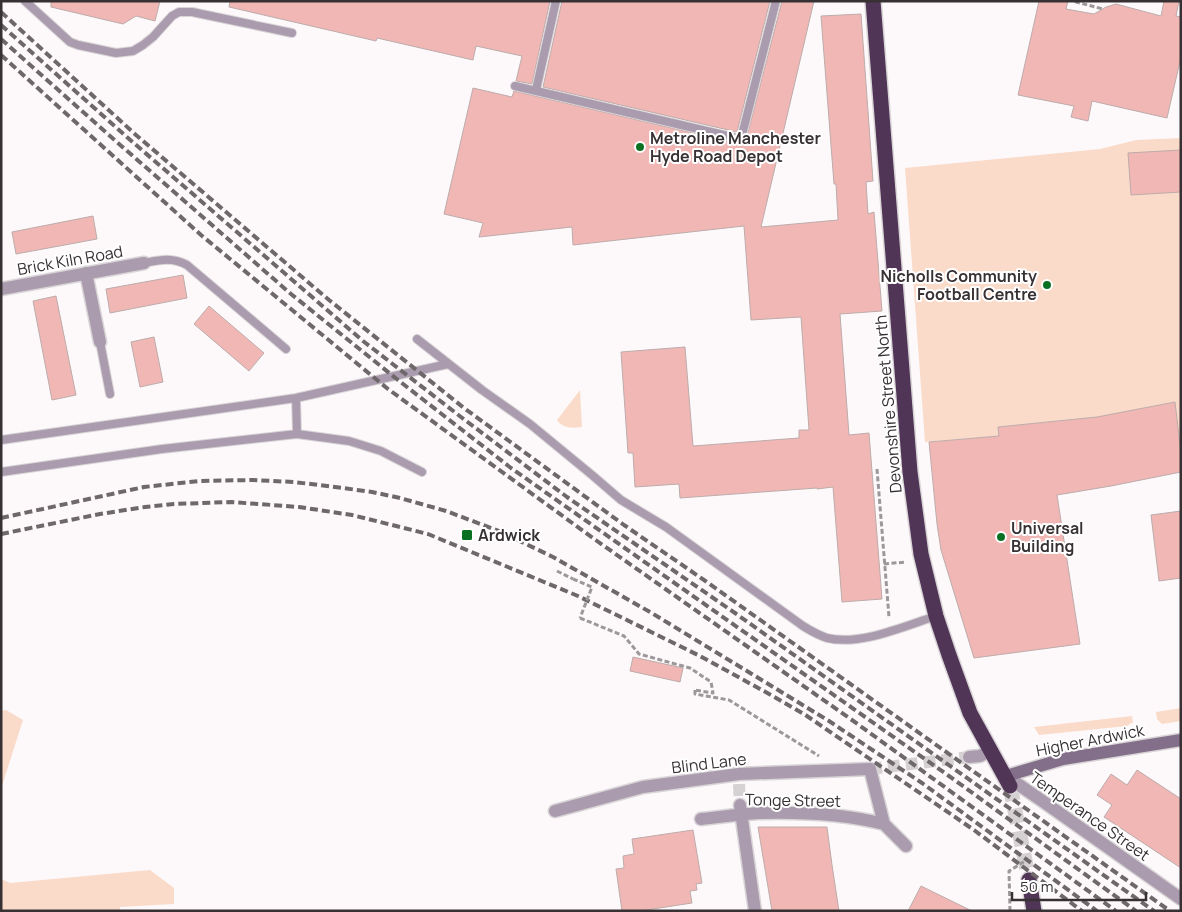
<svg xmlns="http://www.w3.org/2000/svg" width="1182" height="912" font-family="Manrope,sans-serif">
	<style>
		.green { fill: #fadbc9 }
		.building { fill: #f0b7b5; stroke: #bdacab }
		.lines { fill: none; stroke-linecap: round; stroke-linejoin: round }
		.street-tunnel { stroke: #d5d1d3; stroke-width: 12; stroke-dasharray: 12 6; stroke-linecap: butt }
		.highway-tunnel { stroke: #d5d1d3; stroke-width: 15; stroke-dasharray: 15 8; stroke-linecap: butt }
		.lane-casing { stroke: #d9d5d7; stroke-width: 10 }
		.street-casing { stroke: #d9d5d7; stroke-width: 15 }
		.secondary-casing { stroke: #d9d5d7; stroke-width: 15 }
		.highway-casing { stroke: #d9d5d7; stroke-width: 18 }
		.path { stroke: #9c979a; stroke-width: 3; stroke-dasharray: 5 2.5; stroke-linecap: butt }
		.lane { stroke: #aa9cae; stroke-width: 8 }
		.street { stroke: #aa9cae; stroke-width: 12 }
		.secondary { stroke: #836f89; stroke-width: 12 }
		.highway { stroke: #503557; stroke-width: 15 }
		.rail { stroke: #6e686b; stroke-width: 4; stroke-dasharray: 8 4; stroke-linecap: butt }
		.path-bridge { stroke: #9c979a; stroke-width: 3; stroke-dasharray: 5 2.5; stroke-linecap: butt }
		.poi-dot { fill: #0a7122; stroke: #fff; stroke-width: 2 }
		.labels { text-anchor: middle; stroke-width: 4; stroke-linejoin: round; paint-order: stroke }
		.poi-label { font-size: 16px; font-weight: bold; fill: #373134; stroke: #fff; text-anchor: start }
		.street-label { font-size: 16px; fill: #373134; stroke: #fff }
	</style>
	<rect width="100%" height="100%" fill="#fdf9fb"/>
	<!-- green -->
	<path class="green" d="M1181 138V453L1175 402 1097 417 998 427 999 436 925 442 905 168 1100 149 1136 140Z
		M580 390 582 427C572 428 563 429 557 420Z
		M1181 708V721L1162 724 1157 719 1156 712Z
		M6 710 23 720 1 789V711Z
		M1132 716 1133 722 1127 726 1039 735 1034 727Z
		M150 870 174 888V904L120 907V911H1V879L10 883Z"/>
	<!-- building -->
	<path class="building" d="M51 1H160L155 21 136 16 123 24 51 7Z
		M230 1H550L532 84 516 81 522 56 476 46 473 60 377 38 376 41 229 7Z
		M562 1H770L737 132 543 87Z
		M782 1H814L761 227 838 220 836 184H834L821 16 861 14 873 181 866 182 868 214 874 212 882 311 840 314 849 435 869 433 882 599 842 602 833 487 817 489V488L680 498 679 484 635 487 633 453H628L621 352 685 347 693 446 799 438V430H809L801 317 751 320 744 226 573 245 572 227 479 237 483 223 444 214 473 88 512 97 514 91 740 144 745 143 746 140Z
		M1039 1H1068L1066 9 1094 14 1106 7 1116 4 1161 16 1164 1H1179L1176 16 1181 17V57L1167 118 1092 101 1088 121 1071 117 1074 106 1018 95Z
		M1181 150V192L1131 195 1128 153Z
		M93 216 97 239 16 254 12 232Z
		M183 275 187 298 110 313 106 289Z
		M56 296 76 395 52 400 33 301Z
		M209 306 264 353 249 371 194 324Z
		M154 337 163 382 140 387 131 342Z
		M1175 402 1181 453V472L1111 486 1057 495 1080 644 974 658 941 550 937 524 929 442 999 436 998 427 1097 417Z
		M1181 511V578L1159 581 1151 515Z
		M633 657 683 668 680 682 630 671Z
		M1137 770 1181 799V868L1104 817 1112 805 1097 795 1111 774 1127 785Z
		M758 827H827L832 865 839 911H772Z
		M693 830 702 883 696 884 697 890 690 891 692 903 640 911H622L616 869 624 868 623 856 634 854 632 839Z
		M921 886 972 911H908Z"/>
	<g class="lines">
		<!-- street-tunnel -->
		<path class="street-tunnel" d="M870 769 969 757
			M739 784 740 805"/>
		<!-- highway-tunnel -->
		<path class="highway-tunnel" d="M1010 786 1029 880"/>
		<defs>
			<path id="lane" d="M25 1 70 42 78 45 116 53 133 51 143 45 153 37 172 16 179 12H192L292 33
				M515 86 741 139 776 1
				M536 90 556 1
				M144 263C160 260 172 257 187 265L286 349
				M417 339 482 390 530 424 592 475 621 500 666 527 803 626C811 631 818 635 827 638 860 646 905 626 936 616
				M100 342 110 394
				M297 434 349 441 381 451 422 472
				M1 440 296 398 448 364
				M1 472 162 449 297 434 296 398"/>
			<path id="street" d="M86 273 100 342
				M1 289 144 263
				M969 757 980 756 991 750
				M1006 776 1041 800 1181 899
				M740 805 755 911
				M555 811 643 787 739 774 870 769 884 824 906 846
				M701 819C721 817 740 814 759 813 799 812 845 814 884 824"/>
			<path id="secondary" d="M1006 776 1063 759 1181 740"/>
			<path id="highway" d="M873 1 910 472 921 554 936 616 949 655 970 713 1010 786
				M1029 880 1034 911"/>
		</defs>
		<!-- lane casing -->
		<use href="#lane" class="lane-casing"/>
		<!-- street casing -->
		<use href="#street" class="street-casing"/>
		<!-- secondary casing -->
		<use href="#secondary" class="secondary-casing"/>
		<!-- highway casing -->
		<use href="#highway" class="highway-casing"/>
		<!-- path -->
		<path class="path" d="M1076 1V2L1103 9
			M877 469 889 617
			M884 564 906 562
			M557 571 573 579
			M580 618 624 636 639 654 690 668 711 682 713 693 695 690
			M695 690V694L729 700 819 756
			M1010 911 1009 871 1025 861"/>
		<!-- lane -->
		<use href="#lane" class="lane"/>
		<!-- street -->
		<use href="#street" class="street"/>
		<!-- secondary -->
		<use href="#secondary" class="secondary"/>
		<!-- highway -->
		<use href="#highway" class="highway"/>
		<!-- rail -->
		<path class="rail" d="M1 12 136 135 329 300 464 408 624 525 704 580 1170 911
			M1 25 128 138 363 341 461 417 567 497 735 613 1154 911
			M1 39 110 136 291 294 398 380 511 468 949 776 1136 911
			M1 55 201 235 388 389 597 541 852 720 1116 911
			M1 518 144 487 199 481 253 480 294 482 343 488 372 492 400 498 446 511 499 531 553 557 650 612 829 721 922 783 1097 911
			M1 534 100 514 145 507 174 504 231 502 299 507 352 515 428 534 578 596 700 656 771 695 804 714 974 830 1082 911"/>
		<!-- path-bridge -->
		<path class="path-bridge" d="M573 579 592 587 580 618"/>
	</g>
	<!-- markers -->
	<g class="poi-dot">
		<circle cx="640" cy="147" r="5"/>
		<circle cx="1047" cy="285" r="5"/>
		<rect x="461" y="529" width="12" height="12" rx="2.5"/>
		<circle cx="1001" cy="537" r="5"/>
	</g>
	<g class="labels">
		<!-- poi labels -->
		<g class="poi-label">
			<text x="650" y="144">Metroline Manchester<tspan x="650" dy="18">Hyde Road Depot</tspan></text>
			<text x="1037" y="282" text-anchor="end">Nicholls Community<tspan x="1037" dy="18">Football Centre</tspan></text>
			<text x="1011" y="534">Universal<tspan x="1011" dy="18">Building</tspan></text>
			<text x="478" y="541">Ardwick</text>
		</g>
		<!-- street labels -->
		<g class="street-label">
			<text transform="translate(70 260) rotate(-10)" y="6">Brick Kiln Road</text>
			<text transform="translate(888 404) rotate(-95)" y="6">Devonshire Street North</text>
			<text transform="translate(1090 740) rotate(-11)" y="6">Higher Ardwick</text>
			<text transform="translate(709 763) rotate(-7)" y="6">Blind Lane</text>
			<text transform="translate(793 800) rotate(1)" y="6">Tonge Street</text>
			<text transform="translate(1090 816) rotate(35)" y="6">Temperance Street</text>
		</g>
	</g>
	<!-- border -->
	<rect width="1182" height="912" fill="none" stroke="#373134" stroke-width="5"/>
	<!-- scale -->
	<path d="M1012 892v8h134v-8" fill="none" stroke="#373134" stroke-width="2.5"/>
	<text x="1020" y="892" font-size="15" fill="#373134" stroke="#ffffff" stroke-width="4" paint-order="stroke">50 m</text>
</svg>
